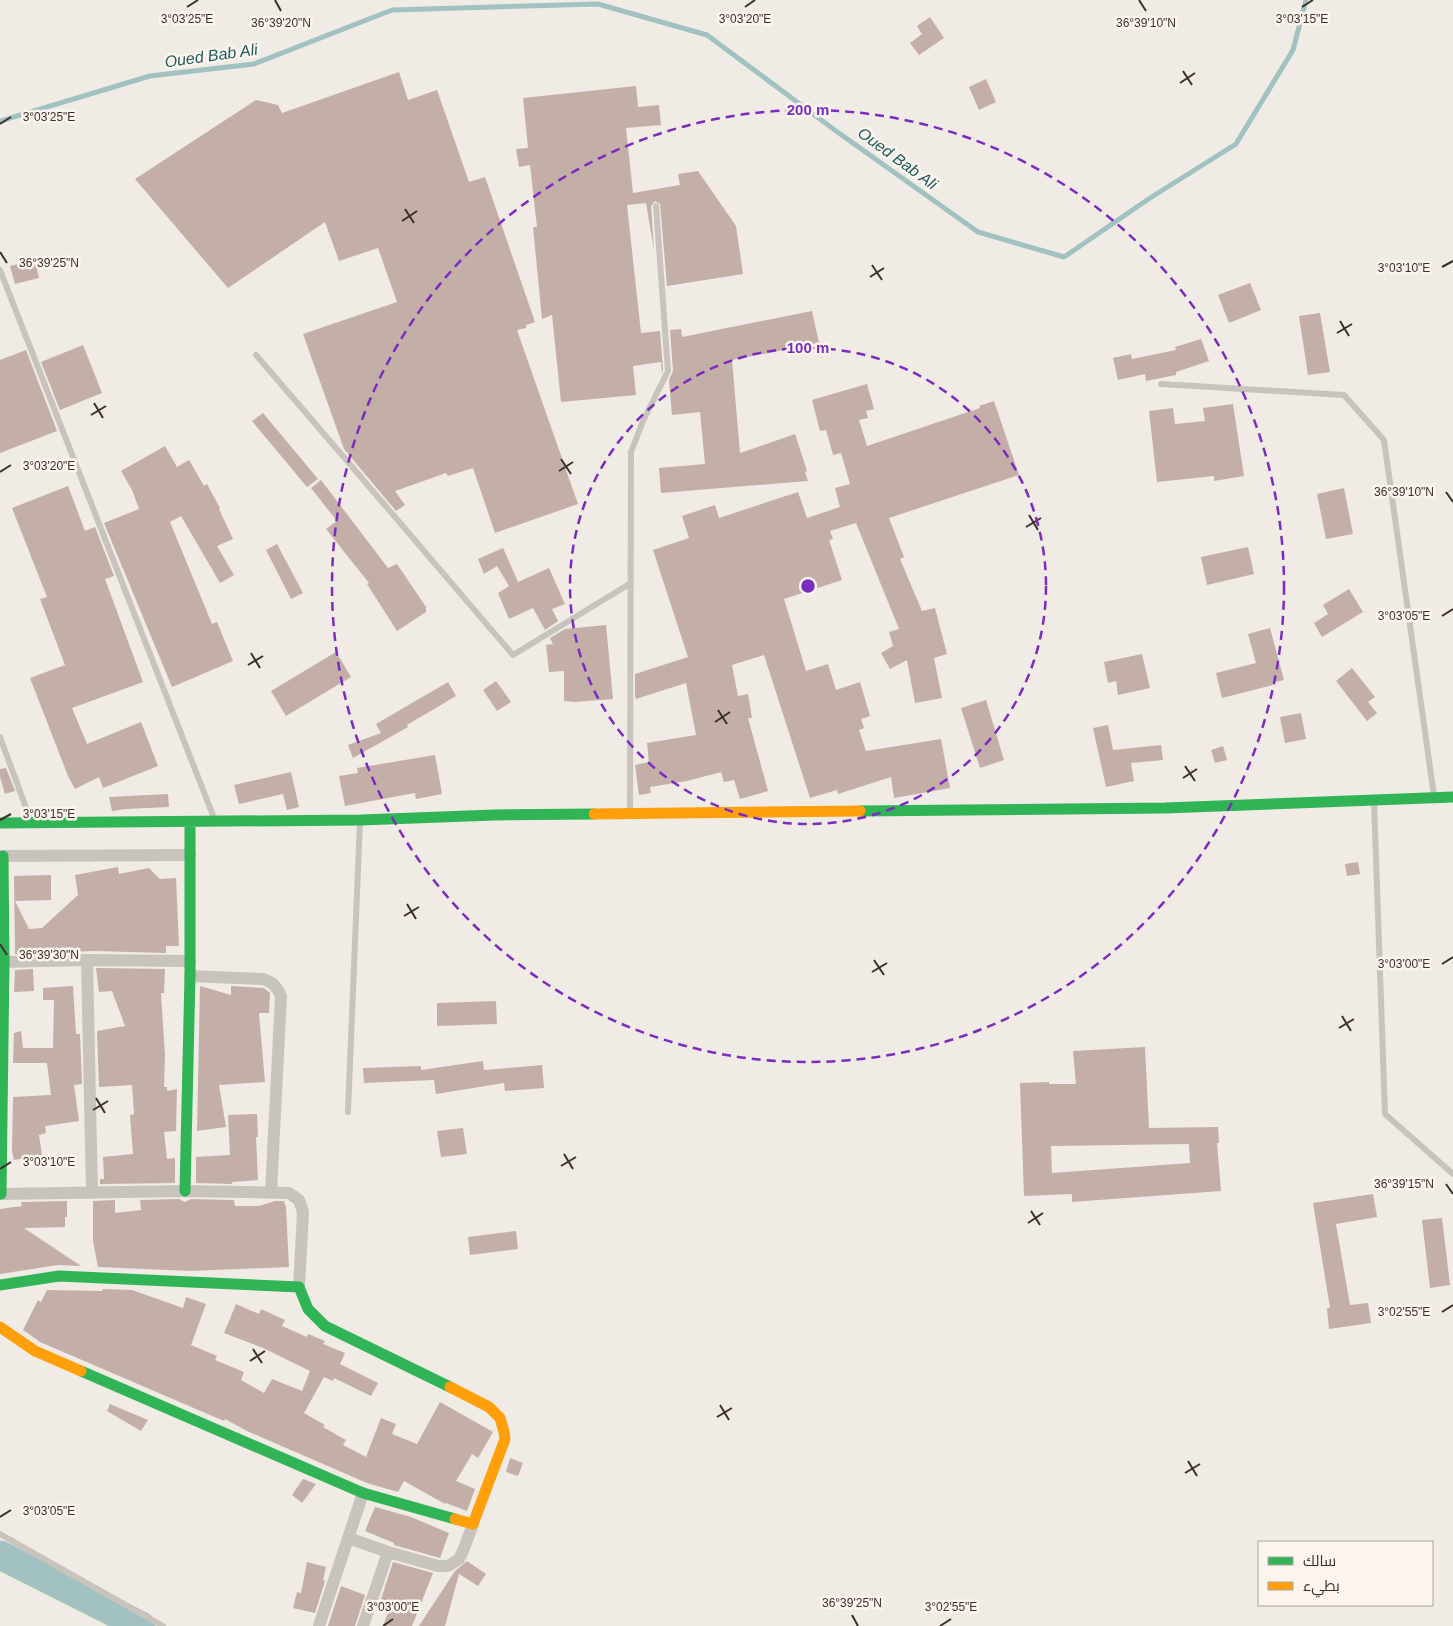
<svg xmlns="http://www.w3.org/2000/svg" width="1453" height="1626" font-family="Arial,Cairo,sans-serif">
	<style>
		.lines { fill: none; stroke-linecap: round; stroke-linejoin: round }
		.stream { stroke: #a1c2c1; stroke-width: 5 }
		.river { stroke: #a1c2c1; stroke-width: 29 }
		.building { fill: #c3afa7; fill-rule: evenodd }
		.lane { stroke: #c9c3be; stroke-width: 6 }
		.street { stroke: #c9c3be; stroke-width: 12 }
		.fast { stroke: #30b455; stroke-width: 11 }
		.slow { stroke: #ff9f0a; stroke-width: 11 }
		.ticks { fill: none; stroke: #3b302b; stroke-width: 2 }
		.ring { fill: none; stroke: #7b2cbf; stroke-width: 2.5; stroke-dasharray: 9 6 }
		.labels { text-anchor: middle; stroke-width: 5; stroke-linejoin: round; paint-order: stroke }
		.water-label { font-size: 16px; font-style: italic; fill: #1f5a5e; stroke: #fbf5ee }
		.ticks-label { font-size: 12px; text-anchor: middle; fill: #3b302b; stroke: #fbf5ee; stroke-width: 5; stroke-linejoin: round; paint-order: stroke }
		.centre { fill: #7b2cbf; stroke: #fbf5ee; stroke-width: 2.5 }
		.ring-label { font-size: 15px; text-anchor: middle; font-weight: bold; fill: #7b2cbf; stroke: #fbf5ee; stroke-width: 5; stroke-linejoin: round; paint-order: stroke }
	</style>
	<rect width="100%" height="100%" fill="#f0ebe5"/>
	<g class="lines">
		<!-- stream -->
		<path class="stream" d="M0 121 150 76 254 64 392 10 598 4 707 35 836 131 978 232 1064 257 1150 198 1236 144 1293 50 1306 0"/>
		<!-- river -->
		<path class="river" d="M0 1555 141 1626"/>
	</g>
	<!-- building -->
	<path class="building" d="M930 17 944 38 919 55 910 43 922 34 917 26Z
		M399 72 408 100 437 90 469 182 485 177 535 322 526 325V328L517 330 578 504 495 533 473 468 448 476 446 473 395 491 405 505 396 511 344 449 303 334 397 302 378 248 339 261 325 222 228 288 135 179 256 100 278 105 282 113Z
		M986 79 996 102 979 110 969 87Z
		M636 86 638 107 659 105 661 125 626 128 633 193 680 185 678 174 698 171 736 226 743 274 667 286 660 204 655 201 651 206 654 250 646 203 627 205 641 333 660 331 663 370 662 373 661 362 633 366 636 395 561 402 552 315 542 319 533 227H537L530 165 519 167 516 149 528 148 523 98Z
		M35 260 39 278 15 284 10 266Z
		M1250 283 1261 310 1229 323 1218 295Z
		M812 311 819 343 732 360 740 453 795 434 807 471 805 472 808 481 661 493 659 468 705 464 700 412 672 415 669 380 673 371 670 330 681 329 682 337Z
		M1320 313 1330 372 1308 375 1299 316Z
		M1201 339 1209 361 1176 372V375L1146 381 1145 374 1118 380 1113 358 1131 354 1132 359 1176 350 1175 347Z
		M83 345 102 393 60 410 41 362Z
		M26 350 57 431 0 453V360Z
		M867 384 874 409 866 411 868 418 859 420 867 446 980 408 979 406 994 401 1019 475 889 518 904 557 900 559 922 611 935 608 947 654 934 658 942 698 915 703 907 660 890 669 881 653 893 646 889 632 899 629 856 523 830 531 833 539 829 540 842 580 784 599 806 671 828 664 836 690 860 682 870 716 861 719 864 728 859 730 866 751 941 739 950 788 894 798 891 777 838 794 837 790 810 798 764 655 732 665 738 696 748 694 752 718H748L768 791 740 799 734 780 724 782 721 772 687 781 650 787 651 793 639 795 635 765 649 762 647 743 696 735 686 683 636 699 635 696V674L688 657 653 550 689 538 682 516 715 505 719 518 798 492 807 518 840 507 835 488 850 484 841 453 833 455 826 430 820 431 812 400Z
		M1233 404 1244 476 1214 481V476L1157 482 1149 411 1173 408 1175 424 1205 421 1203 408Z
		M263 413 318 479 307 487 252 421Z
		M165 446 177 467 189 460 204 486 207 484 220 508 219 509 233 539 217 546 234 575 220 583 181 516 170 522 212 624 217 622 233 661 172 687 104 523 139 509 132 490 121 471Z
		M321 480 388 568 397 564 426 607V612L397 631 367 584 369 583 326 529 337 521 311 488Z
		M68 486 85 531 95 527 114 576 105 579 143 682 72 708 87 744 141 722 158 766 103 788 99 777 75 789 68 776 30 678 65 665 40 599 47 597 12 508Z
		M1344 488 1353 534 1326 539 1317 494Z
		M277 544 303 593 291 599 266 550Z
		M1248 547 1254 574 1207 585 1201 557Z
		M503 548 518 582 549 568 565 604 552 609 558 621 545 630 533 608 509 619 498 593 509 586 497 566 484 574 478 559Z
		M1349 589 1363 612 1322 637 1314 623 1328 614 1323 605Z
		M606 625 613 699 575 702 564 701V671L549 672 546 645 553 644 550 638 565 629Z
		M1270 628 1284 680 1272 683 1273 685 1222 698 1216 673 1256 663 1248 634Z
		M336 652 351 677 286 716 271 691Z
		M1142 654 1150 688 1118 695 1116 681 1108 683 1104 662Z
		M1352 668 1375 697 1368 702 1377 713 1367 721 1336 681Z
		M496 681 511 702 497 711 483 690Z
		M448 682 456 696 407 725 408 727 353 758 348 745 381 733 376 724Z
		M986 700 1004 760 980 768 961 708Z
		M1301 713 1306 739 1285 743 1280 717Z
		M1108 725 1113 750 1161 745 1163 760 1131 763 1134 781 1106 787 1093 728Z
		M1223 746 1227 760 1215 763 1211 750Z
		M435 755 442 794 416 799 415 793 345 806 339 776 358 773 357 768Z
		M6 768 15 791 5 794 0 777V769Z
		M291 772 299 807 287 810 283 794 239 804 234 785Z
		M168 794 169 807 125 809 113 811H112L109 797Z
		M1358 862 1360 874 1347 876 1345 864Z
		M118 867 119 874 149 868 160 879 176 878 179 946H166V953L94 951 15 954 14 876 51 875V900L15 901 29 929 42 928 78 895 75 875Z
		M96 968 165 969 164 993H161L165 1056 164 1087H167V1091L177 1089 176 1131 164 1132 167 1159 175 1158V1183L100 1184V1179H104L103 1157 133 1154 130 1115 134 1114 132 1085 99 1087 97 1031 125 1026 112 991 99 992Z
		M33 969 34 991 14 992 15 970Z
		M73 986 76 1034H80L82 1084 74 1085 79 1121 45 1126 46 1133 39 1135 42 1155 14 1160 12 1151 13 1097 51 1095 47 1063H13L14 1033 21 1031 23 1048H53L54 1000H43V988Z
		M200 986 231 995V986L264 988 270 993 269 1013H259L265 1082 219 1085 226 1127 197 1131Z
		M496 1001 497 1024 437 1026V1003Z
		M1145 1047 1149 1128 1218 1127 1219 1143H1217L1221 1191 1072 1202V1194L1024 1196 1020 1083 1049 1082V1084H1076L1073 1051ZM1189 1144 1190 1163 1052 1173 1051 1146Z
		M483 1061 484 1070 542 1065 544 1088 505 1091 504 1083 436 1094 434 1080 364 1083 363 1068 421 1066V1070Z
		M257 1114 258 1137H256L258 1180 232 1182V1184L196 1183V1157L230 1155 228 1115Z
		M463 1128 467 1154 441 1157 437 1131Z
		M1373 1194 1377 1217 1336 1224 1350 1305 1368 1303 1371 1323 1329 1329 1327 1308H1330L1313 1203Z
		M179 1199 185 1202 191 1199 234 1200 235 1206H259L275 1201H284L286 1207 289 1267 191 1271 98 1267 93 1241V1201L115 1200V1213L141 1210 140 1200Z
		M67 1201V1217H65V1227L24 1228 81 1266 58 1265 0 1274V1209L22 1206 21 1202Z
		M1442 1218 1450 1285 1430 1288 1422 1220Z
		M516 1231 518 1249 470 1255 468 1237Z
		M102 1289 132 1290 183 1308 186 1297 206 1304 191 1345 217 1356 215 1360 244 1372 241 1380 264 1393 272 1379 302 1391 310 1371 263 1348 224 1333 236 1304 259 1314 261 1309 285 1320 282 1326 307 1337 308 1334 325 1341 323 1344 345 1353 340 1364 378 1383 371 1396 334 1378 333 1381 324 1377 304 1413 325 1425 323 1427 346 1440 343 1445 366 1457 381 1418 396 1424 392 1434 417 1444 440 1402 493 1432 478 1458 472 1454 456 1481 475 1489 467 1511 446 1503 445 1504 404 1481 398 1492 367 1483 247 1431 225 1419 224 1421 40 1342 23 1330 38 1300 41 1302 47 1290 103 1291Z
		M110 1404 148 1420 141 1431 107 1411Z
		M510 1458 523 1463 518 1476 506 1472Z
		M303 1479 316 1484 302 1503 292 1495Z
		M375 1507 411 1517 449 1533 440 1558 394 1545V1543L365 1531Z
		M467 1561 486 1574 478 1586 459 1574 445 1626H419L455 1571Z
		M307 1562 326 1567 323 1580 325 1581 315 1613 293 1608 297 1592 301 1593Z
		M393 1562 433 1573 412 1626H383L392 1602 381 1599Z
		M341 1586 365 1595 355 1626H328Z"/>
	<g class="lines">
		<!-- lane -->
		<path class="lane" d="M0 270 214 818
			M256 355 330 441 513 655 631 583
			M1161 384 1344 395 1384 440 1434 796
			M0 737 31 821
			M1374 801 1385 1114 1453 1174
			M630 813 631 452 643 421 668 371 656 206
			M348 1112 360 821
			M0 1534 163 1626"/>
		<!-- street -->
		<path class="street" d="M0 856 190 855
			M87 960 92 1193
			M0 962 87 960 190 961
			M190 976 263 979C273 982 277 987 281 996L271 1192
			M0 1194 185 1191 289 1193 299 1200 303 1212 299 1287
			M348 1538 388 1552 438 1566H448L459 1559 463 1551 473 1524
			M319 1626 363 1493
			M363 1626 388 1552"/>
		<!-- fast -->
		<path class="fast" d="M860 811 1165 808 1453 797
			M0 823 361 820 494 815 594 814
			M185 1191 190 976V822
			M1 1194 4 962 3 856
			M0 1285 59 1276 299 1287 308 1309 325 1326 450 1387
			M81 1371 363 1493 455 1519"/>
		<!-- slow -->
		<path class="slow" d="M594 814 860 811
			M0 1327 35 1351 81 1371
			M450 1387 489 1407 500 1418 504 1432 505 1439 473 1524 455 1519"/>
	</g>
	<!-- ticks -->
	<path class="ticks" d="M275 0 281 11M1139 0 1146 11M187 7 198 0M745 7 755 0M1302 7 1313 0M1183 71 1192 85M1180 83 1195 73M0 124 11 117M405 209 414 223M402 221 417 211M0 252 7 263M872 265 882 280M1442 267 1453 261M870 277 884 268M1340 321 1349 336M1337 333 1352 324M94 403 103 418M91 415 106 406M561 459 571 474M559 471 573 462M0 472 11 465M1446 492 1453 502M1029 515 1038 530M1026 527 1041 518M1442 616 1453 609M251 653 260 668M248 665 263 656M718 710 727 724M715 722 730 712M1185 766 1195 781M1183 778 1197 769M0 820 11 814M407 904 416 919M404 916 419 907M0 944 7 955M874 960 884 975M1442 964 1453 957M872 972 887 963M1342 1016 1351 1031M1339 1028 1354 1019M96 1098 105 1113M93 1110 108 1101M564 1154 573 1169M561 1166 576 1157M0 1169 11 1162M1446 1184 1453 1194M1031 1211 1040 1225M1028 1223 1043 1213M1442 1312 1453 1305M253 1349 262 1363M250 1361 265 1351M720 1405 729 1420M717 1417 732 1408M1188 1461 1197 1476M1185 1473 1200 1464M0 1517 11 1510M852 1615 858 1626M383 1626 393 1619M940 1626 951 1619"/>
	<!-- distance rings -->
	<g class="ring">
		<circle cx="808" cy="586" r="238"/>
		<circle cx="808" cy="586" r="476"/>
	</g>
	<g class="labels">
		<!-- water labels -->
		<g class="water-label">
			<text transform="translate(211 55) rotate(-8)" y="6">Oued Bab Ali</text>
			<text transform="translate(898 158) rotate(36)" y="6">Oued Bab Ali</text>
		</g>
	</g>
	<g class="ticks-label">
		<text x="187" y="23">3°03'25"E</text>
		<text x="745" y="23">3°03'20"E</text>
		<text x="1302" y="23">3°03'15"E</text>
		<text x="281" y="27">36°39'20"N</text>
		<text x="1146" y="27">36°39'10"N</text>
		<text x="49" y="121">3°03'25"E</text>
		<text x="49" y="267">36°39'25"N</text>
		<text x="1404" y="272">3°03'10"E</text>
		<text x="49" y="470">3°03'20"E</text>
		<text x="1404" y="496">36°39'10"N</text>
		<text x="1404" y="620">3°03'05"E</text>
		<text x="49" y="818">3°03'15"E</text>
		<text x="49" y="959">36°39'30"N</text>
		<text x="1404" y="968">3°03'00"E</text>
		<text x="49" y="1166">3°03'10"E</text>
		<text x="1404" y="1188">36°39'15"N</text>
		<text x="1404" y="1316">3°02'55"E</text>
		<text x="49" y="1515">3°03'05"E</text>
		<text x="852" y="1607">36°39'25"N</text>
		<text x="393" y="1611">3°03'00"E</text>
		<text x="951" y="1611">3°02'55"E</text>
	</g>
	<circle cx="808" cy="586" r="8" class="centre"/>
	<g class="ring-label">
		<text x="808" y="115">200 m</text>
		<text x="808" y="353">100 m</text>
	</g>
	<!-- legend -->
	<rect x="1258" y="1541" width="175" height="65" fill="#fbf5ee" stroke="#aea6a0"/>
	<rect x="1268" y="1557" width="25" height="8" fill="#30b455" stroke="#aea6a0"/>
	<text x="1303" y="1566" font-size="15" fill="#3b302b">سالك</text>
	<rect x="1268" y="1582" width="25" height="8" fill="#ff9f0a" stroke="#aea6a0"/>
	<text x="1303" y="1591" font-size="15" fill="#3b302b">بطيء</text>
</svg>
